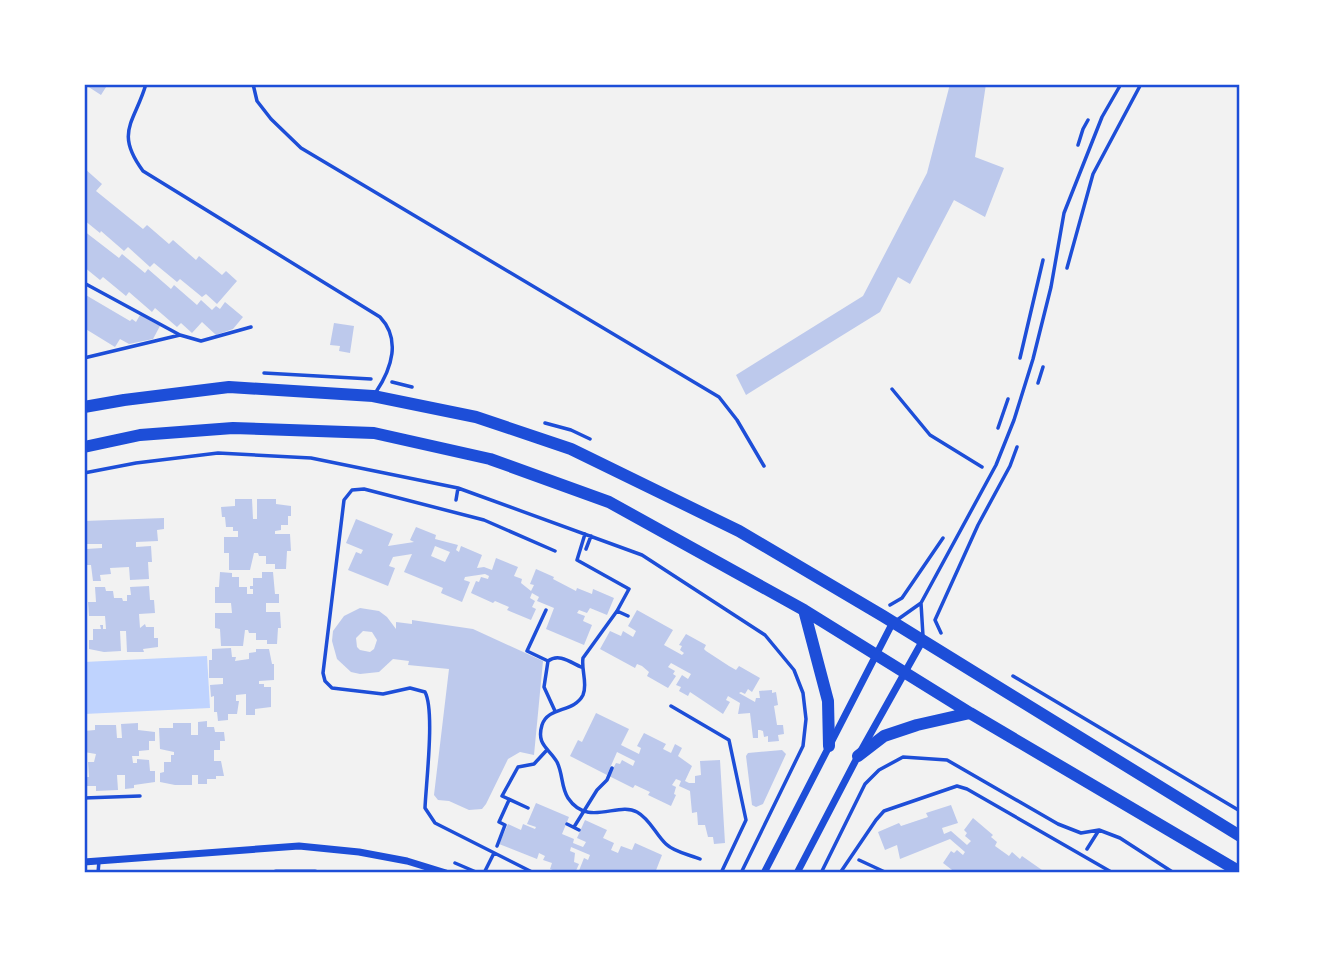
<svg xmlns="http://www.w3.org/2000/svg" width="1324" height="957" font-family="'Golos Text',sans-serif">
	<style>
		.water { fill: #bfd3fe }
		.building { fill: #bdc9ec; fill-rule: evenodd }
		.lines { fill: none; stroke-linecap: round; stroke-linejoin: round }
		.path { stroke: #1d4ed8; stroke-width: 3.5 }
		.service { stroke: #1d4ed8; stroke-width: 3.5 }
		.minor { stroke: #1d4ed8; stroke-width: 7 }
		.primary { stroke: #1d4ed8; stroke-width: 12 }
		.neatline { fill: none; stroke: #1d4ed8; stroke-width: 2.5 }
	</style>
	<rect width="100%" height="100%" fill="#f2f2f2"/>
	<!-- water -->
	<path class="water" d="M207 656 210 708 84 714V662Z"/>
	<!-- building -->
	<path class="building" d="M84 84H108L101 95Z
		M950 84H986L975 157 1004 168 985 217 954 200 910 284 898 277 880 312 746 395 736 375 863 296 927 173Z
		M84 168 102 184 96 191 143 229 147 225 169 244 173 240 196 260 199 256 222 275 226 271 237 281 217 304 206 294 202 297 180 279 177 282 154 263 150 267 128 247 124 251 101 231 100 233 84 220Z
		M84 231 119 258 122 254 145 273 148 269 171 289 174 285 197 305 201 300 212 310 216 306 220 309 225 302 243 317 233 329 216 335 202 322 192 333 181 323 177 327 155 308 152 312 129 292 126 296 103 277 100 280 84 267Z
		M84 294 130 321 132 319 136 322 140 315 160 326 153 339 129 344 120 339 115 347 84 328Z
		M334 323 354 326 350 353 339 351 340 346 330 345Z
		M235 499H252L253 519H257V499H276V504L291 506V516H288V525H281V530L275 531V534H290L291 551H287L286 569H275V564H266V556H259L258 553H254L250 570H229V553H224V537H238V531H233V527H226L225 517H222L221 507 235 506Z
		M164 518V529L157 530 158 541 136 542V547L151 546 152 562H148L149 579 130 580 129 567 110 568 111 574 100 575 101 581H93L91 565H86V549L102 548V544H84V521Z
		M356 519 393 534 388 546 414 542 410 540 416 527 436 535 435 539 458 545 456 550 459 552 461 546 482 555 477 568 484 567 492 570 496 558 518 567 514 576 522 579 521 583 531 591 534 585 530 584 536 569 554 577 553 579 576 591 577 588 592 594 593 589 614 598 607 615 590 608 587 613 579 610 577 613 585 616 583 621 592 625 584 645 546 629 554 608 537 601 539 597 532 593 530 598 535 601 532 607 536 609 531 620 507 610 509 607 495 601 493 603 471 593 476 581 479 582 481 577 488 579 489 576 485 574 465 577 464 580 470 582 462 602 441 593 443 588 404 572 412 554 393 557 389 566 395 568 388 586 348 570 356 552 361 554 363 550 346 543ZM435 546 450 552 445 562 431 556Z
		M220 572 232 573V577H239V587H247V594H253V589H250V586H253V578H262V572H273L275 594H279V603H266V612H280L281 628H278L277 644H267V640H256V633H249L248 630H245L243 646H221L220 629 215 628V613H232L231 603H215V587H219Z
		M149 586 150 600H154L155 613 139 614 140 628 145 624 146 627H154V638H158V647L143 649 144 652H127L126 631H120L121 651 104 652 89 649V640H93V629H101L100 625H103V629H106L105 616H89L88 602H96L95 587H105L106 591H113L114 598H122L123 601H127V595H131L130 587Z
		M360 608 379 611 387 617 396 629V622L412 624V620L473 629 543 661 534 755 520 752 508 759 486 804 482 809 469 810 449 801 438 800 434 795 449 669 408 665 409 661 393 659 379 672 360 674 351 672 337 659 332 641 333 631 344 616ZM363 631 372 632 377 640 374 649 370 652 360 650 357 647 356 638Z
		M637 610 673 630 664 645 682 655 684 653 680 650 682 646 679 645 686 634 706 645 704 649 706 651 729 666 736 670 739 666 760 678 752 692 748 689 745 694 741 692 739 693 755 702 756 698H760L759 691 772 690V693L776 692 778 705 774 706 777 725H783L784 734 778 735 779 741 768 742V736L764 737 763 731 760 730H758V738H753L750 713 738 714 740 703 728 696 726 700 730 702 723 714 690 692 688 696 679 691 681 687 676 685 682 675 688 679 691 674 671 663 668 667 675 671 673 674 676 676 668 688 647 676 649 672 642 666 637 664 635 668 600 649 610 631 621 636 623 631 633 637 636 631 628 626Z
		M231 648 232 657H236L235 661 249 659V653L256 652V649H269L272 664H274V680L259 681V684H264V687H271V707L255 709V715H246V694L236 695V701H239L237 714H228V720L218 721 217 712H214V696L211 697 210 685 223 684V678H209V660H212V649Z
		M596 713 629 729 621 745 639 754 641 748 637 746 644 733 666 744 663 749 671 753 675 744 682 748 678 756 692 766 685 781 689 783H695V776L701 775 700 761 720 760 725 843 714 844 713 837H708L705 825H698L697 812 692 813 690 791 679 786 681 781 676 779 672 785 676 787 674 794 676 795 671 806 648 795 650 792 635 785 633 788 609 776 616 763 620 764 622 760 633 766 635 761 617 752 607 775 570 756 578 740 582 742Z
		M207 721V727H214L215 732H224L225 741H220V750H214V761H221L224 776H216V779H207V784H198V775H192V785H175L160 782V773L164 772V762H171V755H174V752L160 749 159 728H173V723H191V735H198V722Z
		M138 723V730L155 732V741H149V750L139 751V756H132L133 763H137V759L149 760 150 771H155V782L134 785V788L125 789V775H117L118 790 96 791V786H84V777H89L88 762H94L96 754 84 752V731L95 730V725H116L117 738H122L121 724Z
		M782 750 786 754 763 804 756 807 752 805 746 756 748 753Z
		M536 803 569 817 562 834 574 839 573 843 583 847 586 842 577 838 585 820 607 830 603 838 614 843 611 850 618 853 621 846 632 850 635 843 662 855 655 873H578L584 858 588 860 590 855 571 847 570 851 575 853 574 862 579 864 575 873H561L550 869 552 863 543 860 545 856 539 853 537 859 499 844 508 824 521 830 523 824 535 829 536 827 527 824Z
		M951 805 958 823 942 828 944 834 951 831 967 845 971 841 965 836 967 833 964 830 973 818 993 835 991 837 997 842 995 846 1009 856 1012 852 1020 859 1022 856 1042 870 1040 873H956L943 863 951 851 954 853 957 850 963 855 965 852 950 839 900 859 897 845 885 850 878 832 899 823 901 826 928 817 926 813Z"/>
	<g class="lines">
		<!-- path -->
		<path class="path" d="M1078 145 1083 129 1088 120
			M1067 268 1093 174 1141 84
			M84 283 180 335
			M84 358 180 335 201 341 251 327
			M1020 358 1043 260
			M264 373 371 379
			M392 382 412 387
			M1038 383 1043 367
			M892 389 930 435 982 467
			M545 423 571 430 590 439
			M998 428 1008 399
			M84 473 136 463 218 453 311 458 458 488 642 555 765 635 794 670 803 693 806 719 803 746 741 873
			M456 500 458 488
			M585 534 577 560 629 589 617 611 583 658C581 670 588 684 583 695 574 713 548 706 542 725 536 745 549 748 557 762 563 774 561 787 568 798 588 828 618 801 637 812 650 819 656 835 666 844 674 852 690 855 700 859
			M586 549 591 536
			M890 605 902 598 943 538
			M546 610 527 651 548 661C559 653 570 662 581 667
			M617 611 628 616
			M941 633 935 620 978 525 1010 466 1017 447
			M548 661 544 687 555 711
			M1013 676 1240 811
			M528 808 502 796 518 767 534 764 546 751
			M567 824 579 830
			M574 827 597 790 607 780 612 768
			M497 846 505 825 499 822 509 800
			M1087 849 1099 830
			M859 860 887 873
			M455 863 476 872
			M821 873 865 784 879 770 903 757 947 760 1058 824 1081 833 1099 830 1120 838 1174 873"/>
		<!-- service -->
		<path class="service" d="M146 84C135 122 114 132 143 171L380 317C401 339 392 368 376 392
			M253 84 257 101 271 119 301 148 719 397 737 420 764 466
			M921 603 923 636
			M897 620 921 603 996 465 1014 420 1033 359 1051 287 1064 213 1102 117 1121 84
			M671 706 729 740 746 820 721 873
			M84 798 140 796
			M98 873 99 861
			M484 873 494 853
			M534 873 435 823 425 808C426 783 435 711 425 692L410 688 383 694 332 688 325 681 323 673 344 500 352 490 364 489 484 520 555 551
			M840 873 876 820 884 811 957 786 967 789 1113 873"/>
		<!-- minor -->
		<path class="minor" d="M84 862 299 846 359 852 407 861 446 873
			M276 873H315
			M764 873 893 622
			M797 873 858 756 923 640"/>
		<!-- primary -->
		<path class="primary" d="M84 407 124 400 229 387 373 396 476 417 571 449 739 531 883 616 1240 836
			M84 447 140 435 233 428 374 433 490 459 609 502 804 610 970 713 1240 872
			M804 610 828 701 829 746
			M858 756 884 736 917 725 970 713"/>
	</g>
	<!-- border -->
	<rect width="1324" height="957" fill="none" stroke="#ffffff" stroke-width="172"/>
	<rect x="86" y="86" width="1152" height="785" class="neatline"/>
</svg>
